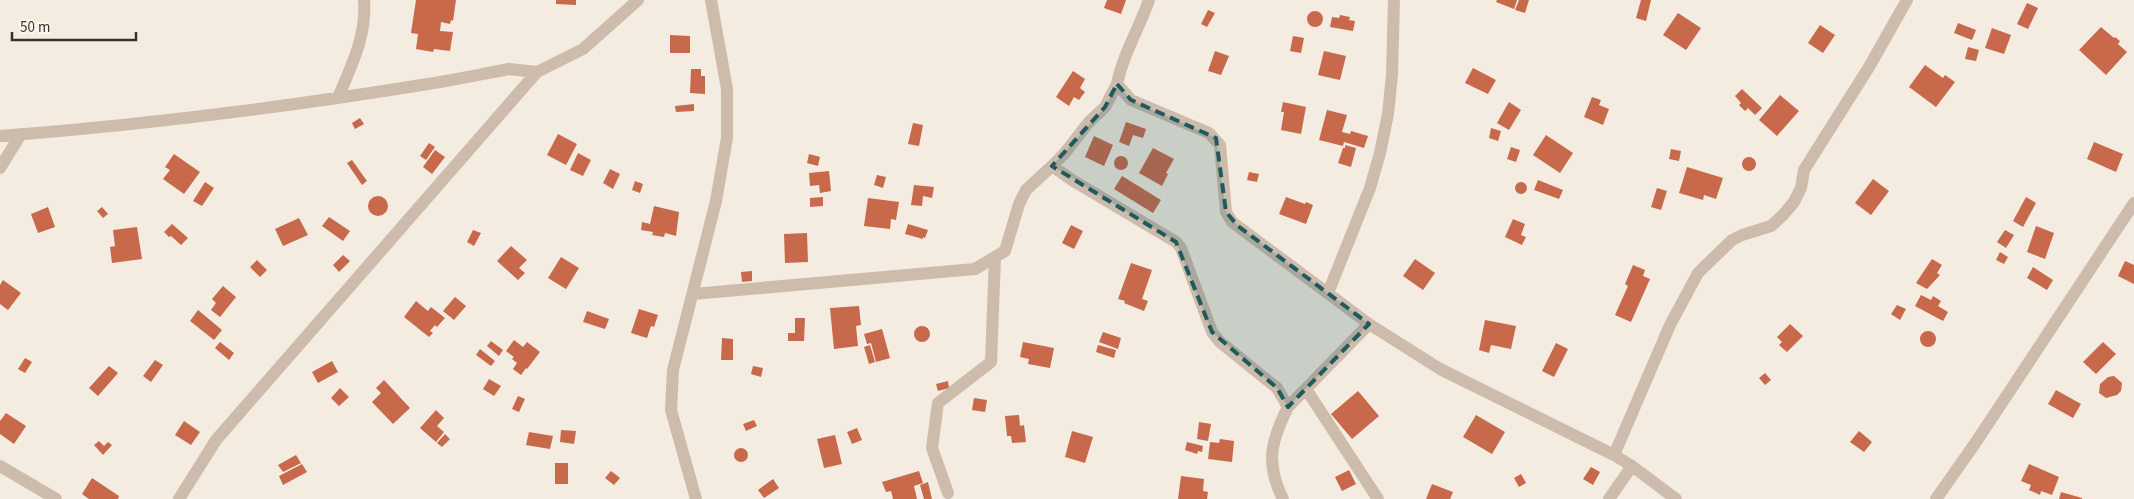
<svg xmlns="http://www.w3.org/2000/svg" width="2134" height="499" font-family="'Source Sans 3',sans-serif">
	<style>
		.building { fill: #c8694b }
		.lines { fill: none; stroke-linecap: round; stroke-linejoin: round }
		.minor { stroke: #cdbbac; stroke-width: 12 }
		.marked { fill: #1f5a5e; fill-opacity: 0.2; stroke: #1f5a5e; stroke-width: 4; stroke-dasharray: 10 6; stroke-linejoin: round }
	</style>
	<rect width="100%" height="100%" fill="#f4ebe1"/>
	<!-- building -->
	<path class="building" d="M416 0H456L453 21 451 20 450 24 441 22 440 31 453 32 450 51 434 49 433 52 416 49 418 34 411 33Z
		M556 0H576V5L556 4Z
		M1107 0H1126L1121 14 1104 8Z
		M1497 0H1517L1514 9 1496 2Z
		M1519 0H1529L1525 13 1515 10Z
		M1641 0H1651L1646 21 1636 18Z
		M2027 3 2038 8 2028 29 2017 24Z
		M1208 10 1215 13 1207 27 1201 24Z
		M1307 19a8 8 0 1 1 16 0a8 8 0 1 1-16 0Z
		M1678 13 1701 28 1686 50 1663 35Z
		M1340 15 1350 17 1349 20 1355 21 1353 31 1330 27 1332 17 1339 18Z
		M1958 23 1976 30 1972 40 1954 33Z
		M1820 25 1835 35 1823 53 1808 43Z
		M2101 27 2114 38 2115 37 2120 41 2118 44 2127 52 2106 75 2079 50Z
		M1992 28 2011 35 2004 54 1985 48Z
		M670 35 690 36V53H670Z
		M1293 36 1304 38 1301 53 1290 51Z
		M1968 47 1979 50 1976 61 1965 59Z
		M1215 51 1229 56 1221 75 1208 71Z
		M1324 51 1346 56 1340 80 1318 75Z
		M1925 65 1943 78 1945 75 1955 82 1936 107 1909 87Z
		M1473 68 1496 80 1488 94 1465 83Z
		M691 69H701V76H705V94L690 93Z
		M1073 71 1085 79 1080 88 1085 92 1079 100 1074 97 1069 106 1056 97Z
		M1742 89 1762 108 1755 115 1748 108 1745 111 1739 105 1741 103 1735 96Z
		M1780 95 1799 111 1777 136 1759 120Z
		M1592 97 1601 100 1599 105 1609 109 1603 125 1584 117Z
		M1283 102 1306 107 1301 134 1281 130 1284 112H1281Z
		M1509 102 1521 110 1509 130 1497 123Z
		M694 104V111L676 112 675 106Z
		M1327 110 1347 115 1342 132 1350 134 1351 131 1368 136 1364 148 1344 142 1343 146 1319 140Z
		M360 118 364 124 355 129 352 123Z
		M1126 122 1146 129 1143 138 1133 135 1129 146 1119 142Z
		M913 123 923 125 919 146 908 144Z
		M1491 128 1501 131 1498 141 1489 138Z
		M558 134 577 144 566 165 547 155Z
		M1546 135 1573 153 1560 173 1533 155Z
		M1094 136 1113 145 1104 166 1085 157Z
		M2094 142 2123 154 2116 172 2087 159Z
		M429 143 435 147 426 160 420 156Z
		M1345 145 1356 148 1351 167 1338 163 1343 148H1345Z
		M1511 147 1520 150 1516 162 1507 159Z
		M1153 148 1174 159 1166 173 1168 174 1162 186 1139 173Z
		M1671 149 1681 151 1679 161 1669 159Z
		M435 150 445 157 432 174 423 167Z
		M578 153 591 160 583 176 570 170Z
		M174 154 200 172 184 194 163 179 170 170 165 167Z
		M809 154 820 157 818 166 807 163Z
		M1114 163a7 7 0 1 1 14 0a7 7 0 1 1-14 0Z
		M1742 164a7 7 0 1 1 14 0a7 7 0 1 1-14 0Z
		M352 160 367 181 362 185 347 163Z
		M1687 167 1723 178 1716 199 1704 195 1703 200 1679 193Z
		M610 169 620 174 613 189 603 183Z
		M829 171 831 191 820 193 819 185 810 186 809 173Z
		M1249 172 1259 174 1257 182 1247 180Z
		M877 175 886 177 883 188 874 185Z
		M1122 176 1161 200 1153 213 1114 189Z
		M1873 179 1889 191 1871 215 1855 203Z
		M1538 180 1563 190 1559 199 1534 190Z
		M635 181 643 184 640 193 632 190Z
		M205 182 214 188 202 206 193 201Z
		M1515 188a6 6 0 1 1 12 0a6 6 0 1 1-12 0Z
		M914 185 934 187 932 198 923 196 922 206 911 205Z
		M1657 188 1667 191 1661 210 1651 207Z
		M368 206a10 10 0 1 1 20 0a10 10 0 1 1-20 0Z
		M823 197V206L810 207V198Z
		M1286 197 1305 204 1306 202 1313 205 1306 224 1279 214Z
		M2026 197 2036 203 2023 227 2013 221Z
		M868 198 899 202 896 220 891 219 890 229 864 226Z
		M654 206 679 212 676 236 665 233 664 237 652 235 653 232 641 230 642 222 650 224Z
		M48 207 55 227 38 233 31 214Z
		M102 207 108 214 103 218 97 211Z
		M329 217 350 231 343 241 322 226Z
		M299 218 308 235 283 246 275 229Z
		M1513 219 1525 224 1521 235 1526 237 1522 245 1505 237Z
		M172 224 188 238 181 245 171 236 169 237 164 232Z
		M908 224 928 230 925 238 923 237V239L905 234Z
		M1071 225 1083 231 1074 249 1062 243Z
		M2036 226 2054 233 2045 259 2027 252Z
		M137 227 142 259 112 263 110 247 115 246 113 230Z
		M473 230 481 233 474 246 467 242Z
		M2005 230 2014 235 2006 248 1997 242Z
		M807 233 808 262 785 263 784 234Z
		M511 246 527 260 519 268 525 273 518 280 497 261Z
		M2000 252 2008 257 2004 264 1996 260Z
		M343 255 350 261 339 272 333 265Z
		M561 257 579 268 566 289 548 278Z
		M1415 259 1435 273 1423 290 1403 276Z
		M1932 259 1942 265 1937 273 1940 275 1927 289 1916 283Z
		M257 260 267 270 260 277 250 267Z
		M2125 261 2134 265V284L2118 276Z
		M1131 263 1152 270 1142 299 1148 301 1144 311 1124 303 1125 301 1118 299Z
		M1633 265 1645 270 1643 276 1650 279 1631 322 1615 315 1628 286 1625 284Z
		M2033 267 2053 280 2047 290 2027 278Z
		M752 271V281L742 282 741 272Z
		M3 280 21 293 8 310 0 304V285Z
		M223 286 236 297 220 317 211 310 216 303 212 299Z
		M1921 295 1931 300 1933 296 1941 301 1938 306 1948 312 1943 321 1915 306Z
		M455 297 466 306 454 320 443 311Z
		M416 301 428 311 431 307 445 318 437 327 435 325 430 331 433 333 429 337 404 317Z
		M1897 305 1906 309 1900 320 1891 314Z
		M859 306 861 325 856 326 858 346 834 349 830 308Z
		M639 309 658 315 654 327 651 326 647 338 631 333Z
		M198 310 222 330 214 340 190 321Z
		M587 311 609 319 605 329 583 322Z
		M795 318H805L804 341H788V333H795Z
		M1485 320 1516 326 1511 349 1491 345 1489 353 1479 350Z
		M1790 324 1803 336 1787 352 1779 345 1782 342 1777 337Z
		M914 334a8 8 0 1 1 16 0a8 8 0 1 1-16 0Z
		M882 329 890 358 876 362 871 343 867 344 864 334Z
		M1920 339a8 8 0 1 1 16 0a8 8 0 1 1-16 0Z
		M1103 332 1121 338 1118 349 1099 342Z
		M722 338 733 339V360H721Z
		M514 340 523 347 527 342 540 352 527 369 526 368 521 375 513 369 517 363 512 359 514 357 506 351Z
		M491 341 503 350 499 356 487 346Z
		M220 342 234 353 229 360 215 348Z
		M1023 342 1054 348 1050 368 1028 364 1029 359 1020 357Z
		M2103 342 2116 354 2096 374 2083 362Z
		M1556 343 1568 349 1554 377 1542 371Z
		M870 345 875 362 869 364 864 347Z
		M1098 345 1116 350 1114 358 1096 352Z
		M480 349 495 361 491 366 476 355Z
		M25 358 32 362 25 373 18 369Z
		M155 360 163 365 151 382 143 376Z
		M332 361 338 372 318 383 312 372Z
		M109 366 118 373 98 396 89 388Z
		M753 366 763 368 761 377 751 374Z
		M1765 373 1771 380 1765 385 1759 378Z
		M2114 376 2122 383 2121 391 2117 395 2106 398 2099 393 2100 384 2108 377Z
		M489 379 501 386 494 396 483 389Z
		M384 380 410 408 393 424 372 402 381 393 376 388Z
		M948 381 949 388 938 391 936 384Z
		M340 388 349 397 339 406 331 398Z
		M2056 390 2081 404 2073 418 2048 404Z
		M1358 391 1379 416 1352 439 1331 414Z
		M518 396 525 399 519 412 512 409Z
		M974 398 987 400 985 412 972 410Z
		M436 410 444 418 437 426 444 432 436 442 420 428Z
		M6 413 26 426 14 444 0 434V421Z
		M1019 415 1020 426 1024 425 1026 442 1012 443 1011 436H1007L1005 416Z
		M1476 415 1505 432 1492 454 1463 437Z
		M754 420 757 426 746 431 743 424Z
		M184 421 200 432 191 445 175 435Z
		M1199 422 1211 424 1208 441 1197 439Z
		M857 428 862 440 852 444 847 432Z
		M561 430 576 431 574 444 560 442Z
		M1072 431 1093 437 1085 463 1065 457Z
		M1859 431 1872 442 1864 452 1850 442Z
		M529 432 553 436 550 449 526 445Z
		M445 434 450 439 442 447 437 443Z
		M835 435 842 464 824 468 817 439Z
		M1220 439 1234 441 1232 462 1208 459 1210 442 1219 443Z
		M99 441 104 446 108 442 112 445 103 455 94 445Z
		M1187 442 1203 446 1202 452 1198 451 1197 454 1185 450Z
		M734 455a7 7 0 1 1 14 0a7 7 0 1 1-14 0Z
		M296 455 301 463 283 472 278 465Z
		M555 463H568V484H555Z
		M302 464 307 472 283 485 279 476Z
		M2029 464 2059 477 2052 495 2041 491 2040 495 2029 490 2031 485 2021 481Z
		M1591 467 1600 472 1593 485 1583 479Z
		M1349 470 1356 484 1342 491 1335 477Z
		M611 471 620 478 614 485 605 478Z
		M919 471 923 483 914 486 917 499H893L891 491 886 492 882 482Z
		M1521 474 1526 483 1519 487 1514 478Z
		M1181 476 1204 479 1203 491 1208 492 1207 499H1178Z
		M92 478 119 496 118 499H89L82 494Z
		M773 479 779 488 764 498 758 490Z
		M928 482 932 499H924L920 485Z
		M1432 484 1453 492 1450 499H1426Z
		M2061 492 2082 498V499H2059Z"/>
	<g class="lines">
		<!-- minor -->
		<path class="minor" d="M1149 0C1139 29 1123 54 1117 84L1131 100 1209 133 1220 145 1226 212 1232 222 1369 324 1440 369 1614 455 1632 466 1676 499
			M1117 84 1105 107 1089 122 1064 154 1052 166 1072 180 1176 242 1181 248 1212 332 1220 342 1277 388 1288 407
			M338 98C351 66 367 36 364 0
			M0 136C143 125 286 107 428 84 455 80 482 74 509 69L537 72 583 49 638 0
			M0 168 21 134
			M1328 293 1370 188 1380 153 1388 114 1392 75 1394 0
			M693 294 975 269 1005 251 1019 204 1026 190 1052 166
			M1306 389 1378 499
			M1614 455 1670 325 1698 273 1732 240 1742 235 1771 226 1783 215 1794 202 1801 188 1804 170 1869 67 1907 0
			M0 466 56 499
			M948 493 932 448 938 403 991 362 995 257
			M179 499 216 440 537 72
			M696 499 671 410 673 370 716 201 727 138V89L711 0
			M1283 499C1265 463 1271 441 1288 407L1369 324
			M1609 499 1632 466
			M1936 499 1976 442 2134 203"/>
	</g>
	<!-- marked area -->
	<path class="marked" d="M1117 84 1131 100 1216 138 1226 212 1238 226 1369 324 1288 407 1277 388 1212 332 1176 242 1052 166 1105 107Z"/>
	<!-- scale -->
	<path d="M12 32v8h124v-8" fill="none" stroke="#3b302b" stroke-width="2.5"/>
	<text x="20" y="32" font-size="15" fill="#3b302b" stroke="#fbf5ee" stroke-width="4" paint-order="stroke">50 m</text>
</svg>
